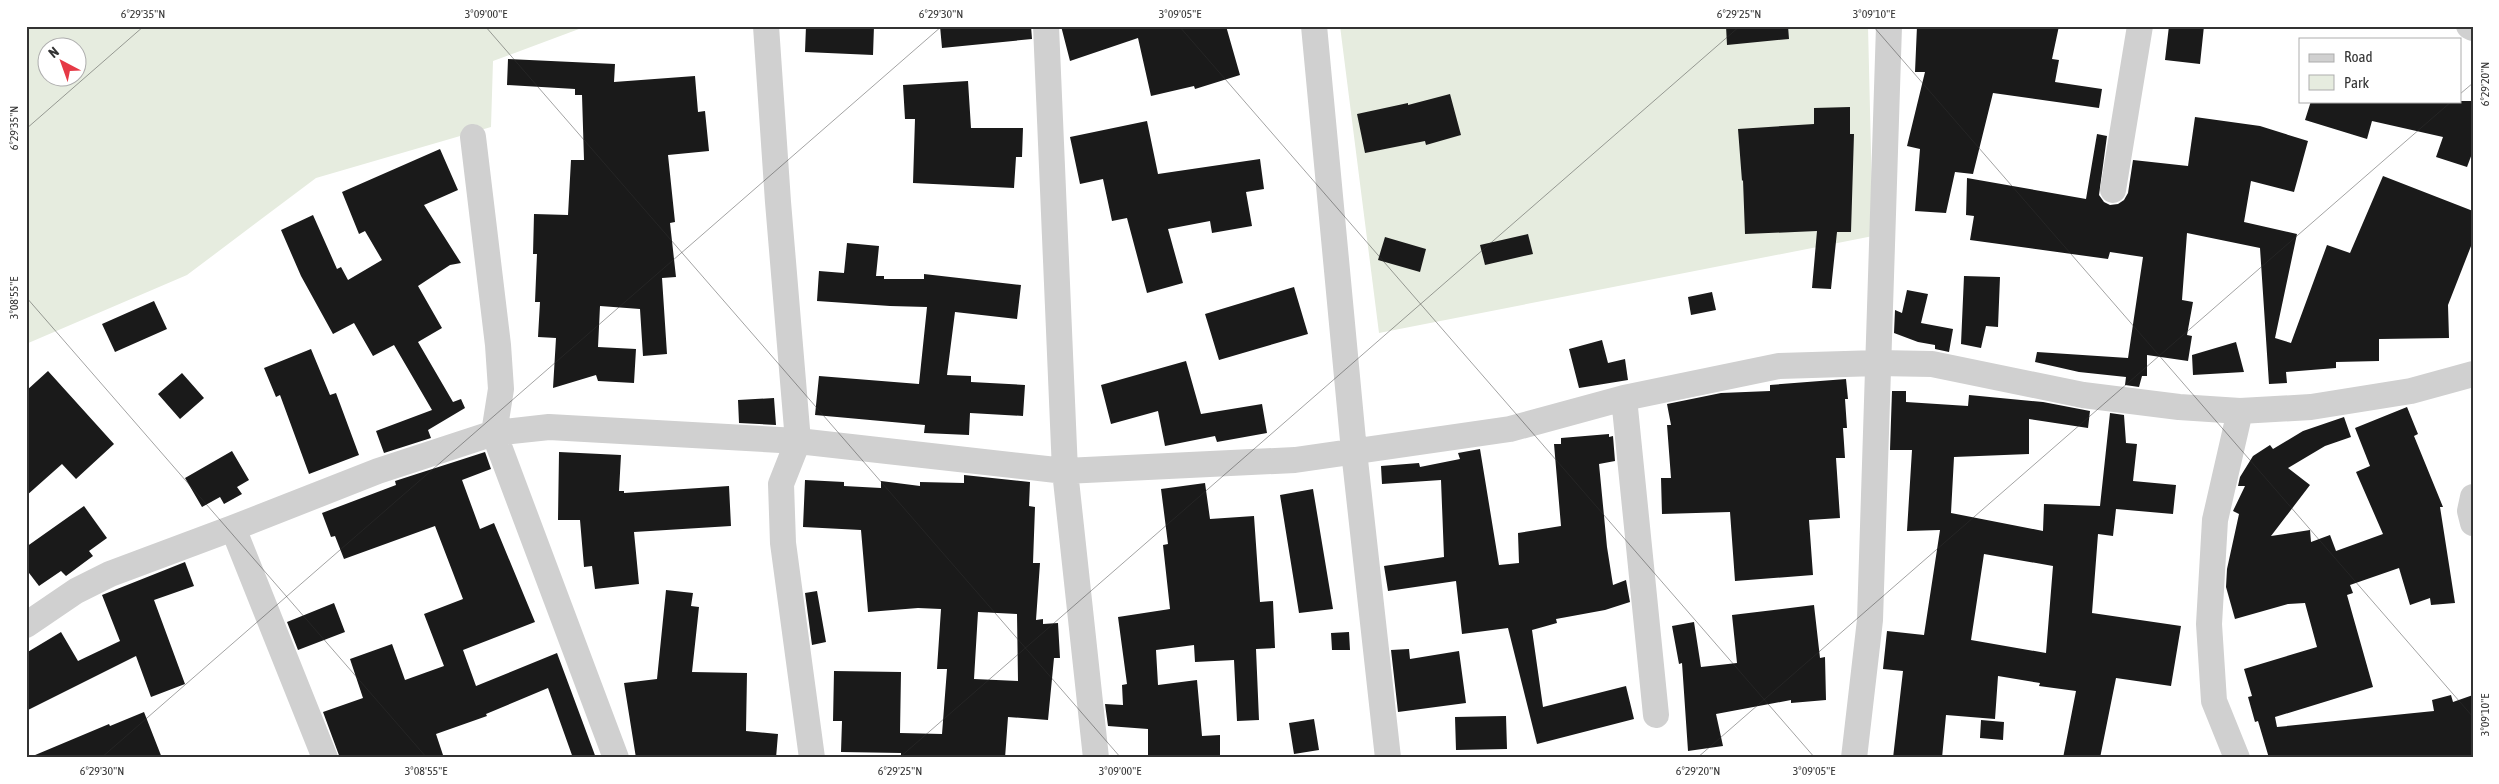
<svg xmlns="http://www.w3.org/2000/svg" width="2499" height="784" font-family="'Asap Condensed',sans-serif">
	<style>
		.green { fill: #e6ecdf; fill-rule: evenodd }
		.building { fill: #1a1a1a; fill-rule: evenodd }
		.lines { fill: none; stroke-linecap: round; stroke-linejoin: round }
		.street { stroke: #d0d0d0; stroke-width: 26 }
		.ticks { fill: none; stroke: #333; stroke-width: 1; stroke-opacity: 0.45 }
		.neatline { fill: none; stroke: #333; stroke-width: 2 }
		.ticks-label { font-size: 12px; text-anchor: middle; fill: #333 }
	</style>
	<rect width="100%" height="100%" fill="#fff"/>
	<!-- green -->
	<path class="green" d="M26 26H587L493 61 491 127 316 178 187 275 26 344ZM48 48H78V78H48Z
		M1340 26H1868L1873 236 1379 333Z"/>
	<!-- building -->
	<path class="building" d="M806 26H874L873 55 805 52Z
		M940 26H1031L1032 39 942 48Z
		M1061 26H1226L1240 75 1195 89 1194 86 1151 96 1138 38 1070 61Z
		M1726 26H1788L1789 39 1727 45Z
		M1917 26H2059L2052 59 2059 60 2055 82 2102 89 2099 108 1993 93 1973 174 1955 172 1946 213 1915 211 1920 149 1907 146 1925 72H1915Z
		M2169 26H2204L2200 64 2165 60Z
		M508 59 615 64 614 82 695 76 698 112 705 111 709 151 668 155 675 222 670 223 676 277 662 278 667 354 643 356 640 309 600 306 598 347 636 349 634 383 598 381 596 375 553 388 556 338 538 337 540 302H535L537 254H533L534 214 568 215 571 160H584L582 95H575V89L507 85Z
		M968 81 971 128H1023L1022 157H1016L1014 188 913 183 915 119H905L903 85Z
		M1450 94 1461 135 1426 145 1425 141 1365 153 1357 114 1408 103V105Z
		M2311 101H2473V151L2467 167 2436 157 2443 137 2372 121 2367 139 2305 120Z
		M1850 107V134H1854L1851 232H1837L1831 289 1812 288 1817 231 1745 234 1743 180 1742 181 1738 129 1814 124V108Z
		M2195 117 2260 126 2308 141 2294 192 2251 181 2244 222 2297 234 2275 338 2291 343 2327 245 2350 253 2383 176 2473 211V241L2448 305 2449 338 2379 339V361L2336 362V368L2286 372 2287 383 2269 384 2260 248 2187 233 2182 300 2193 302 2187 335 2192 336 2188 361 2147 355V376H2142L2139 387 2125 385 2126 377 2079 372 2035 362 2037 352 2128 358 2143 257 2110 252 2108 259 1970 240 1974 216 1966 215 1967 178 2086 199 2097 134 2107 136 2099 195 2104 202 2110 205 2118 204 2124 200 2128 193 2133 160 2188 166Z
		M1147 121 1158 174 1260 159 1264 189 1246 192 1252 226 1212 233 1210 221 1168 229 1183 283 1147 293 1127 218 1112 221 1103 179 1080 184 1070 137Z
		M440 149 458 190 424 205 461 263 450 265 418 286 442 328 418 342 453 402 461 399 465 408 428 430 431 438 384 453 376 431 432 410 394 345 373 356 354 323 333 334 301 276 281 230 313 215 337 269 341 267 348 280 382 260 365 231 359 234 342 192Z
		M1528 234 1533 254 1485 265 1480 245Z
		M1385 237 1426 249 1420 272 1378 260Z
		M847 243 879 246 876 276H884V279H924V274L1021 285 1017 319 955 312 947 375 971 376V382L1025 385 1023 416 970 413 969 435 924 433 925 425 815 415 819 376 919 384 927 307 890 306 817 301 819 271 844 273Z
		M1964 276 2000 277 1998 327 1986 326 1981 348 1961 344Z
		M1294 287 1308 334 1219 360 1205 314Z
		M1907 290 1928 294 1921 323 1953 329 1949 352 1935 349V345L1918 342 1894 333 1895 310 1902 313Z
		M1712 292 1716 310 1691 315 1688 297Z
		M154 301 167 329 115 352 102 324Z
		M1602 340 1608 363 1625 359 1628 380 1579 388 1569 349Z
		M2236 342 2244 372 2193 375 2192 355Z
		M311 349 330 395 336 393 359 455 309 474 280 395 276 397 264 368Z
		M1186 361 1201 414 1262 404 1267 433 1217 442 1215 436 1165 446 1158 411 1111 424 1101 385Z
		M48 371 114 444 76 479 62 464 26 496V391Z
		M182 373 204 398 180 419 158 394Z
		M1846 379 1848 399H1845L1847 428H1843L1845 458H1836L1840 518 1809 520 1813 575 1735 581 1730 512 1662 514 1661 478H1671L1667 425H1671L1667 404 1721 393 1770 391V385Z
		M1892 391H1906V402L1968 406 1969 395 2043 402 2090 411 2088 428 2029 419V454L1954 457 1951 513 2043 531 2044 504 2100 506 2110 413 2124 415 2126 443 2137 444 2133 481 2176 485 2173 514 2116 509 2113 536 2098 534 2092 613 2181 626 2171 686 2116 678 2100 758H2063L2076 691 2039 686 2040 683 1998 676 1995 719 1946 715 1942 758H1893L1903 671 1883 669 1887 631 1924 635 1940 530 1907 531 1912 450H1890ZM1984 554 2053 566 2046 653 1971 640Z
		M774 398 776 425 739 423 738 400Z
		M2407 407 2418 434 2414 436 2443 507H2440L2455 603 2431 605 2430 598 2410 605 2399 568 2350 585 2353 593 2347 595 2373 687 2275 717 2277 727 2434 711 2432 700 2451 695 2453 702 2473 695V758H2269L2258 721 2255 722 2248 697 2252 696 2244 669 2317 647 2305 603 2288 604 2235 619 2226 587 2227 569 2239 514 2233 511 2245 486H2238L2240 477 2253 456 2270 445 2273 449 2303 431 2344 417 2351 437 2325 446 2288 468 2310 485 2271 536 2310 530 2311 542 2330 535 2336 551 2383 534 2356 472 2370 466 2355 428Z
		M1609 434V437L1613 436 1615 461 1599 464 1607 547 1613 585 1626 580 1630 602 1605 610 1556 619 1557 623 1532 630 1543 707 1626 686 1634 719 1537 744 1508 628 1462 634 1456 581 1388 591 1384 566 1444 557 1441 480 1382 484 1381 466 1419 463 1420 467 1460 459 1458 453 1480 449 1499 565 1519 563 1518 533 1561 526 1554 444H1561V438Z
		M232 451 249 480 237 487 242 494 224 504 220 497 202 507 185 478Z
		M485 452 491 469 462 480 480 529 494 523 535 622 463 650 476 686 557 653 596 758H573L548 688 486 714 487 716 436 734 444 758H340L323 712 363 698 350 659 392 644 405 680 444 666 424 614 463 599 435 526 344 559 335 536 331 537 322 513 396 485 395 481Z
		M559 452 621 455 619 491H624V493L729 486 731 526 634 532 639 584 595 589 592 566 584 567 580 520H558Z
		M964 475 1030 482 1029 506 1035 507 1033 563H1040L1036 620 1043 619V624L1058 623 1060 658H1054L1048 720 1008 717 1005 758H901V753L841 752 842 721H833L834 671 901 672 900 733 942 734 947 669H937L941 609 918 608 868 612 861 530 803 527 805 480 844 482V486L881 488V481L920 486V482L964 483ZM978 612 1017 614 1018 681 974 679Z
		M1205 483 1210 519 1254 516 1260 602 1273 601 1275 648 1256 649 1259 720 1237 721 1234 660 1195 662 1194 645 1156 650 1158 685 1197 680 1202 736 1220 735V758H1148V729L1108 726 1105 704 1123 705 1122 685 1127 684 1118 617 1170 609 1163 545 1168 544 1161 489Z
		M1313 489 1333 609 1299 613 1280 495Z
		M84 506 107 538 89 551 93 556 66 576 61 571 39 586 26 569V547Z
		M185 562 194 586 154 600 185 684 151 697 136 656 26 711V653L61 632 78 661 120 641 102 595Z
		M666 590 693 593 691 606 699 607 692 672 747 673 746 731 778 734 776 758H636L624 683 657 679Z
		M817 591 826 642 812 645 805 593Z
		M334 603 345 632 298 650 287 622Z
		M1814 605 1820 658 1825 657 1826 700 1791 703V700L1716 714 1723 746 1688 751 1682 663 1679 664 1672 626 1694 622 1701 667 1737 663 1732 615Z
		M1349 632 1350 650H1332L1331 633Z
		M1409 649 1410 659 1459 651 1466 703 1398 712 1391 650Z
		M144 712 162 758H28L109 724 110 726Z
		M1506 716 1507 749 1456 750 1455 717Z
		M1314 719 1319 750 1294 754 1289 723Z
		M1981 720 2004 722 2003 740 1980 738Z"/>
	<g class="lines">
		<!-- street -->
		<path class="street" d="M766 26 778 202 798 441 781 484 783 543 812 758
			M1046 26 1065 471 1096 758
			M1314 26 1354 451 1388 758
			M2469 26 2473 28
			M473 137 498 345 501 389 494 433 616 758
			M2113 190 2140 26
			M1624 398 1656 715
			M2473 497 2470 511 2473 523
			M233 528 325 758
			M26 625 76 591 110 574 233 528 378 471 494 433 549 427 798 441 1065 471 1295 460 1510 429 1624 398 1779 366 1878 363 1932 364 2083 395 2179 407 2240 411 2311 407 2411 391 2473 374
			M1854 758 1870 620 1889 26
			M2237 758 2214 701 2209 624 2215 520 2240 411"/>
	</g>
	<!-- ticks -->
	<path class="ticks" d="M485 26 1121 758M1179 26 1815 758M1873 26 2473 717M2460 94 2473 83M26 129 144 26M26 297 427 758M101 758 942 26M899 758 1740 26M1697 758 2452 101"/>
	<!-- border -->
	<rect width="2499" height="784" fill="none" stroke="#ffffff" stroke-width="55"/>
	<!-- legend -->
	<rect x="2299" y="38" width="162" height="65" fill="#ffffff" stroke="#adadad"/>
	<rect x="2309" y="54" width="25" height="8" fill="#d0d0d0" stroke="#adadad"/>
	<text x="2344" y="62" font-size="15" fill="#333333">Road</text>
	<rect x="2309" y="75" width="25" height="15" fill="#e6ecdf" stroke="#adadad"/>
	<text x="2344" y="88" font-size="15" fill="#333333">Park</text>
	<!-- north arrow -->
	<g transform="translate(62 62) rotate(319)"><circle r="24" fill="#ffffff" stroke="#adadad"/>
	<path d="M0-4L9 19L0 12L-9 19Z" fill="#e63946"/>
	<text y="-8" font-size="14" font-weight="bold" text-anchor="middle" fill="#333333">N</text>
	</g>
	<rect x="28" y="28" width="2444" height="728" class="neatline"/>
	<g class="ticks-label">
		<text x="143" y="18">6°29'35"N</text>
		<text x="486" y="18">3°09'00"E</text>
		<text x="941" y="18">6°29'30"N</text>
		<text x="1180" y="18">3°09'05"E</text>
		<text x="1739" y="18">6°29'25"N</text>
		<text x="1874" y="18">3°09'10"E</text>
		<text transform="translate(2485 84) rotate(-90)" y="4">6°29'20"N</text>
		<text transform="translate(14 128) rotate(-90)" y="4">6°29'35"N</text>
		<text transform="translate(14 298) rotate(-90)" y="4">3°08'55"E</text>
		<text transform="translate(2485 715) rotate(-90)" y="4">3°09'10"E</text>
		<text x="102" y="775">6°29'30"N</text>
		<text x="426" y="775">3°08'55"E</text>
		<text x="900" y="775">6°29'25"N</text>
		<text x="1120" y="775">3°09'00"E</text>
		<text x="1698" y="775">6°29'20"N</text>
		<text x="1814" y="775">3°09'05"E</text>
	</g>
</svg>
